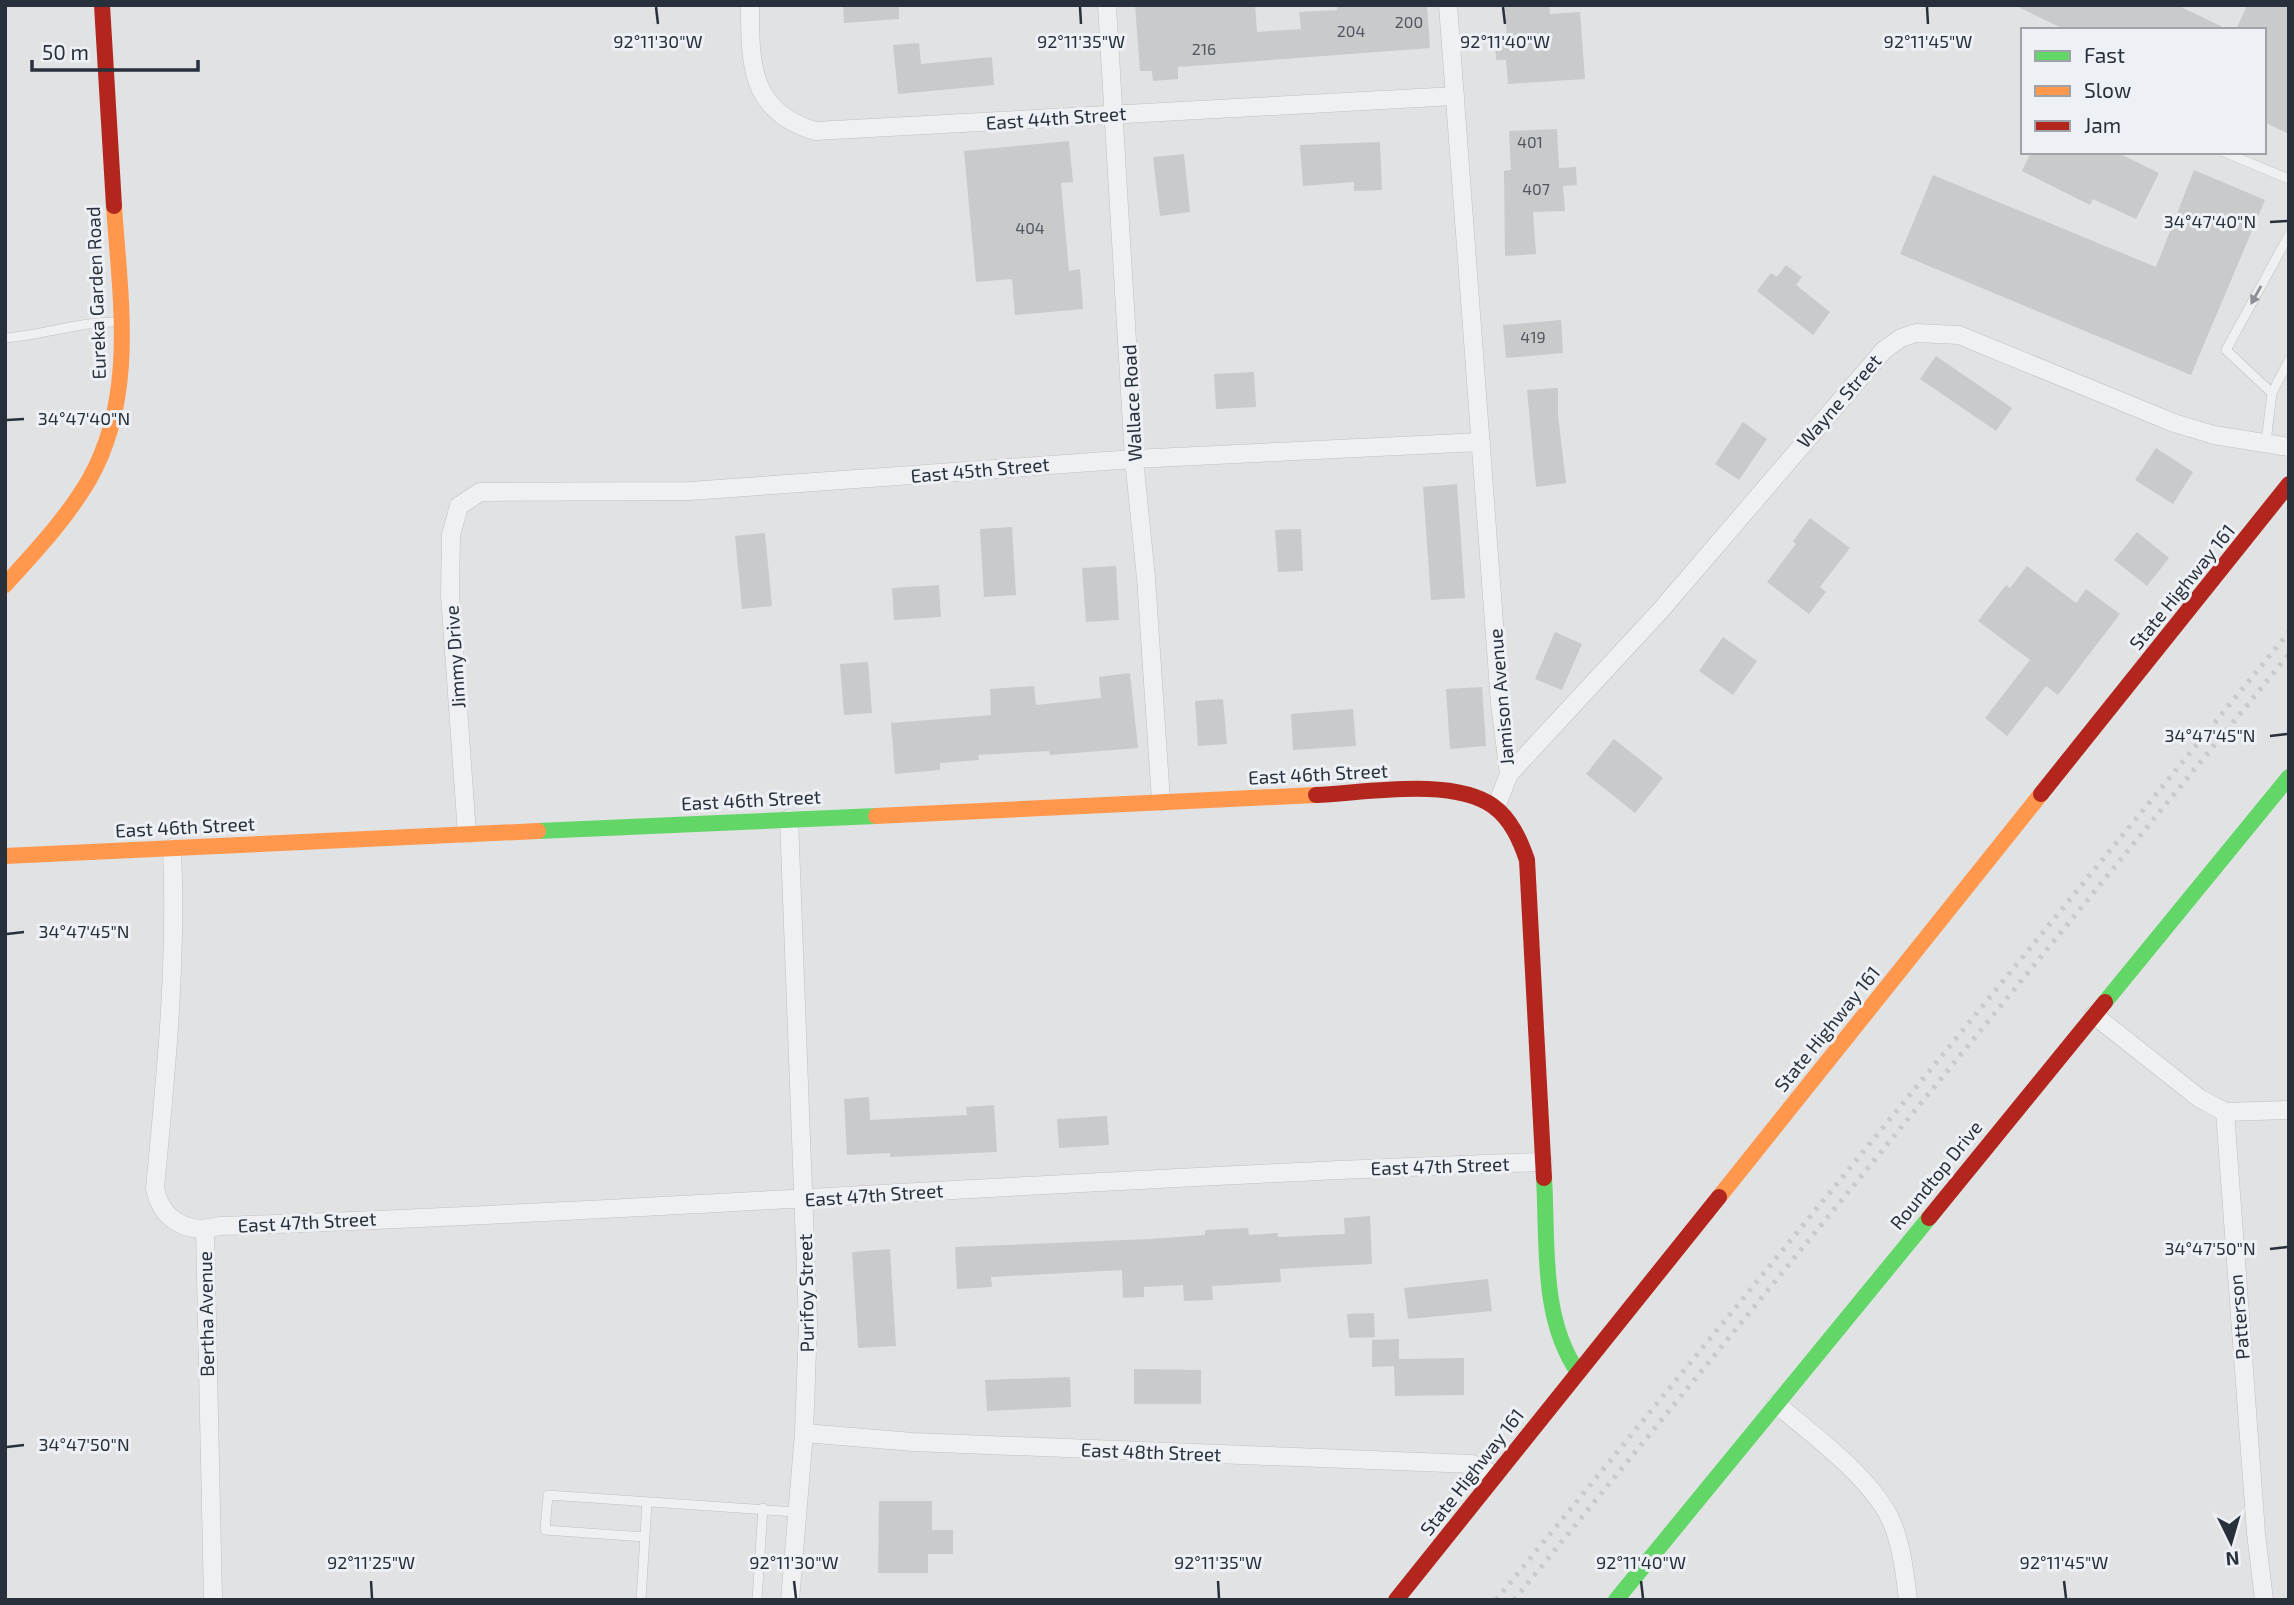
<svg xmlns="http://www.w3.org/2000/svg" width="2294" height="1605" viewBox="0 0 2294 1605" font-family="'Exo 2',sans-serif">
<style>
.building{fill:#c8cacc}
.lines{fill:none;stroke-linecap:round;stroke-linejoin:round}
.lane-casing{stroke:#bec0c2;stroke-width:10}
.street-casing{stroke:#bec0c2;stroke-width:19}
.lane{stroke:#eff0f1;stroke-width:9}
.street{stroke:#eff0f1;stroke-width:18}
.fast{stroke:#63d668;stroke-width:16}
.slow{stroke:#ff974d;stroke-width:16}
.jam{stroke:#b3261e;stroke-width:16}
.rail{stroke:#c8cacc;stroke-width:5;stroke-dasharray:3.5 7;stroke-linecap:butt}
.oneway{fill:#8c9096}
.ticks{fill:none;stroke:#28303c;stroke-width:2.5}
.labels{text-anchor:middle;stroke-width:6;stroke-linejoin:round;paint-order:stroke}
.number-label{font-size:16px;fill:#515761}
.street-label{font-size:19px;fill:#28303c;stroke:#edf0f4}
.ticks-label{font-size:18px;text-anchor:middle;fill:#28303c;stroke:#edf0f4;stroke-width:6;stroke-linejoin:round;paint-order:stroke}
</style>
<rect width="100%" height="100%" fill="#e0e2e4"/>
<path class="building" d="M843 5H899V19L844 23Z
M1135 5H1255L1257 32 1301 29 1299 12 1337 10V5H1427L1430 48 1178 67V79L1153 81 1152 71H1140Z
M1505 5H1549L1550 14 1580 12 1585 79 1508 84 1506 60H1496L1495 39H1507Z
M2014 5H2177L2229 30H2066Z
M2247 5H2289V134L2264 122V30H2236Z
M919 43 921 64 992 57 994 85 898 94 893 45Z
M1557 129 1559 168 1576 167 1577 185 1563 186 1565 211 1533 212 1536 254 1505 256 1504 171 1511 170 1509 131Z
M1069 141 1073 182 1061 183 1069 271 1080 269 1083 309 1015 315 1012 279 976 282 964 151Z
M1380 142 1382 190 1354 191V182L1303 186 1300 145Z
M2031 152H2116L2159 173 2136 219 2093 199 2090 205 2022 171Z
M1184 154 1190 212 1160 216 1153 157Z
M2194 170 2265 200 2191 375 1900 254 1933 175 2156 267Z
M1786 265 1802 277 1796 285 1830 312 1813 335 1757 291 1771 273 1777 277Z
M1561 320 1563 353 1506 358 1503 325Z
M1936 356 2012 408 1996 431 1920 379Z
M1254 372 1256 407 1216 409 1214 374Z
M1558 388V415L1566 483 1536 487 1527 390Z
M1743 422 1767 439 1739 480 1715 464Z
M2156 448 2193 472 2173 504 2135 480Z
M1457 484 1465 598 1431 600 1423 487Z
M1810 518 1850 548 1820 587 1826 592 1809 614 1767 582 1796 544 1793 541Z
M1012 527 1016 595 984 597 980 529Z
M1301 529 1303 571 1278 572 1275 530Z
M2137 532 2169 558 2147 586 2114 560Z
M765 533 772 606 742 609 735 536Z
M1116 566 1119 620 1086 622 1082 568Z
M2027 566 2076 603 2086 589 2120 614 2058 695 2046 686 2007 736 1985 718 2030 660 1978 621 2006 585 2010 588Z
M939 585 941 617 894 620 892 588Z
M1555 632 1582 644 1562 690 1535 679Z
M1723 637 1757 661 1733 695 1699 671Z
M868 662 872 713 844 715 840 664Z
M1130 673 1138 748 1050 755 1049 751 978 755 979 760 940 763V770L895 774 891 723 991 715 990 689 1034 686 1036 705 1101 698 1099 677Z
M1482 687 1486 746 1450 749 1446 689Z
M1223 699 1227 744 1198 746 1195 701Z
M1353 709 1356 746 1293 750 1291 714Z
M1614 739 1663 778 1635 813 1586 774Z
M869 1097 870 1120 967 1115 966 1107 994 1105 997 1152 890 1157V1153L847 1155 844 1099Z
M1107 1116 1109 1145 1059 1148 1057 1119Z
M1370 1216 1372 1264 1280 1269 1281 1282 1212 1286 1213 1300 1184 1301 1183 1285 1144 1287V1297L1123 1298 1122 1270 991 1277 992 1287 957 1289 955 1247 1150 1239 1205 1235V1230L1248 1228 1249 1235 1278 1233V1237L1345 1234 1344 1218Z
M890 1249 896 1346 858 1348 852 1252Z
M1488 1279 1492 1311 1408 1319 1404 1288Z
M1374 1313 1375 1337 1349 1338 1347 1314Z
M1399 1339V1359L1464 1358V1395L1395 1396 1394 1366 1372 1367V1340Z
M1134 1369 1201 1370V1404H1134Z
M1070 1377 1071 1407 987 1411 985 1380Z
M879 1501H932V1530H953V1554H928V1573H878Z"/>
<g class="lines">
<defs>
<path id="lane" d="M2224 152 2289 179
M5 338C45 335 80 321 120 322
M2272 393 2226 350 2289 235
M2266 442 2272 393 2289 360
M645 1537 545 1530 548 1495 796 1512
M641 1600 647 1503
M757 1600 763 1508"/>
<path id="street" d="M750 5C750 65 750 111 815 131L1455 96
M1107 5 1134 459 1146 578 1161 801
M1448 5 1500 703 1509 774 1496 807
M1509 774 1660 611 1884 350 1901 338 1916 333 1959 335 2174 423 2214 435 2289 447
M789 819 808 1323 804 1433 790 1600
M467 834 450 595 451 535 459 506 480 492 690 491 1134 459 1481 442
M172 848C177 963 166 1075 155 1188 161 1220 188 1235 219 1226 661 1211 1101 1177 1543 1162
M2094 1015 2199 1098 2225 1112 2289 1110
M2225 1112 2256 1533 2264 1600
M205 1230 213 1600
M1776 1404C1813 1435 1875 1480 1893 1525 1902 1549 1905 1574 1908 1600
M804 1433 913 1442 1472 1464 1495 1475"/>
</defs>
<use href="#lane" class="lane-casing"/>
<use href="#street" class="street-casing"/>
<use href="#lane" class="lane"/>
<use href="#street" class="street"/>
<path class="fast" d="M538 831 876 816
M2105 1002 2289 777
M1544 1178C1548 1241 1540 1318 1578 1372
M1616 1600 1929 1218"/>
<path class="slow" d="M5 585C35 552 66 519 89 480 137 396 120 298 114 206
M876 816 1316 795
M5 856 538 831
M1719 1197 2041 794"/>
<path class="jam" d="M102 5 114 206
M2041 794 2289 484
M1316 795C1365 793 1452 777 1493 806 1511 819 1520 840 1527 860L1544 1178
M1929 1218 2105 1002
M1396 1600 1719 1197"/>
<path class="rail" d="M1496 1600 2289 632
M1514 1600 2289 654"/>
</g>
<defs><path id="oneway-solid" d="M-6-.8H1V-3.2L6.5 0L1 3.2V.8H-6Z" transform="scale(1.75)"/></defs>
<use class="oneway" href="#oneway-solid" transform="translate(2256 295) rotate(119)"/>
<path class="ticks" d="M656 7 658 24M1080 7 1081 24M1503 7 1505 24M1927 7 1928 24M2270 222 2287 221M7 420 24 419M2270 736 2287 734M7 934 24 932M2270 1249 2287 1247M7 1447 24 1445M371 1581 372 1598M794 1581 796 1598M1218 1581 1219 1598M1641 1581 1643 1598M2064 1581 2066 1598"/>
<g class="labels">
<g class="number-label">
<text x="1409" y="28">200</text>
<text x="1351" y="37">204</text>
<text x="1204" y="55">216</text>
<text x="1530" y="148">401</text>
<text x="1536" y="195">407</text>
<text x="1030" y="234">404</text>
<text x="1533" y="343">419</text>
</g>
<g class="street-label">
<text transform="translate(1056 118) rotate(-4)" y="7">East 44th Street</text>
<text transform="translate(96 293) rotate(-92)" y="7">Eureka Garden Road</text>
<text transform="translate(1839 401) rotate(-49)" y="7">Wayne Street</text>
<text transform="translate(1132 403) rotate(-93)" y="7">Wallace Road</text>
<text transform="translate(980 470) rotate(-5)" y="7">East 45th Street</text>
<text transform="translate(2182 587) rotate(-51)" y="7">State Highway 161</text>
<text transform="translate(455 657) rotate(-94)" y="7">Jimmy Drive</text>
<text transform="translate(1501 697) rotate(-95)" y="7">Jamison Avenue</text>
<text transform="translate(1318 774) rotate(-3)" y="7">East 46th Street</text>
<text transform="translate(751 800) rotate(-3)" y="7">East 46th Street</text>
<text transform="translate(185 827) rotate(-3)" y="7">East 46th Street</text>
<text transform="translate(1827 1029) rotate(-51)" y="7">State Highway 161</text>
<text transform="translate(1440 1166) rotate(-2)" y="7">East 47th Street</text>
<text transform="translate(1936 1175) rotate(-51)" y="7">Roundtop Drive</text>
<text transform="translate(874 1195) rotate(-4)" y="7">East 47th Street</text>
<text transform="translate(307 1222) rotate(-3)" y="7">East 47th Street</text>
<text transform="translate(806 1293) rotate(-91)" y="7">Purifoy Street</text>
<text transform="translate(206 1314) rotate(-91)" y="7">Bertha Avenue</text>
<text transform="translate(2239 1317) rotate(-95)" y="7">Patterson</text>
<text transform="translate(1151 1452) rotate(2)" y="7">East 48th Street</text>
<text transform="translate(1472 1472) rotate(-52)" y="7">State Highway 161</text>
</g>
</g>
<g class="ticks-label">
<text x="658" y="48">92°11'30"W</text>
<text x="1081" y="48">92°11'35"W</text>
<text x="1505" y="48">92°11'40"W</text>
<text x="1928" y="48">92°11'45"W</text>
<text x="2210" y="228">34°47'40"N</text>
<text x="84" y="425">34°47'40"N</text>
<text x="2210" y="742">34°47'45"N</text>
<text x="84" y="938">34°47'45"N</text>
<text x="2210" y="1255">34°47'50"N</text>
<text x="84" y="1451">34°47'50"N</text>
<text x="371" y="1569">92°11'25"W</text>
<text x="794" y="1569">92°11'30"W</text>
<text x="1218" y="1569">92°11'35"W</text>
<text x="1641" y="1569">92°11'40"W</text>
<text x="2064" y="1569">92°11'45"W</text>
</g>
<rect width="2294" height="1605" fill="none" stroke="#28303c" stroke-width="14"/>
<rect x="2021" y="28" width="245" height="126" fill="#edf0f4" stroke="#9ea3aa" stroke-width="2"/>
<rect x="2035" y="51" width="35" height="10" fill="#63d668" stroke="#9ea3aa" stroke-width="2"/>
<text x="2084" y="63" font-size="21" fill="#28303c">Fast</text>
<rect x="2035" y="86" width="35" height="10" fill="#ff974d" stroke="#9ea3aa" stroke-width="2"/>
<text x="2084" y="98" font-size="21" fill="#28303c">Slow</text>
<rect x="2035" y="121" width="35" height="10" fill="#b3261e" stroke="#9ea3aa" stroke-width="2"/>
<text x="2084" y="133" font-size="21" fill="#28303c">Jam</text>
<g transform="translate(2231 1542) rotate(175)" stroke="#edf0f4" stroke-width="5" paint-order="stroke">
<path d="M0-5L12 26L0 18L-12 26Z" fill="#28303c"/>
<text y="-10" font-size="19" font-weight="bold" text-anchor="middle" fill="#28303c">N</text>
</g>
<path d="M32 60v10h166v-10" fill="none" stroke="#28303c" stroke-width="3.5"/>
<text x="42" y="60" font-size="21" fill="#28303c" stroke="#edf0f4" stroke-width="5" paint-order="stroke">50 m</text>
</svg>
